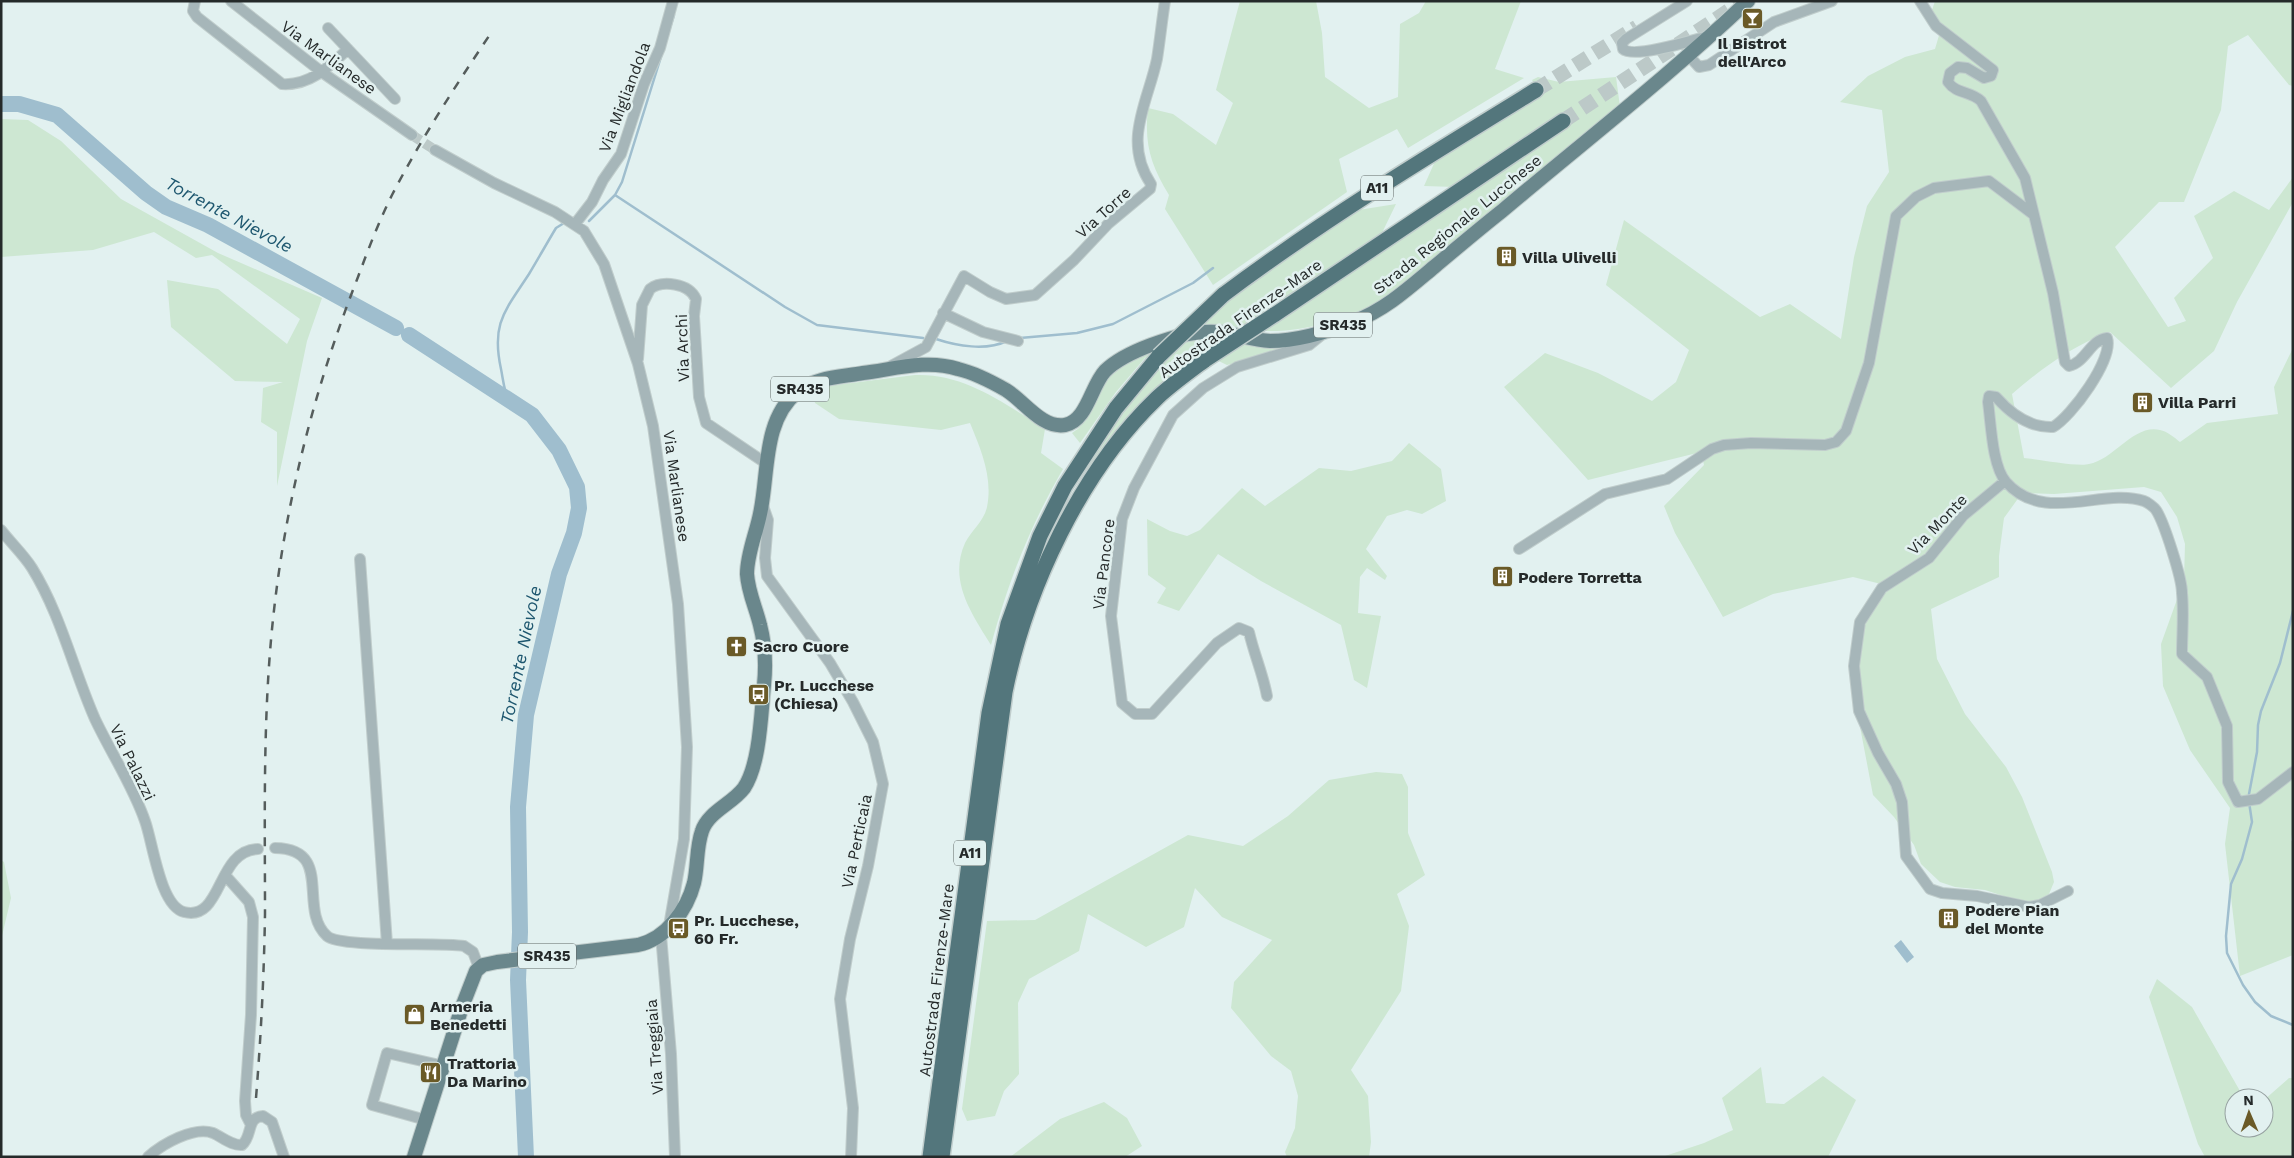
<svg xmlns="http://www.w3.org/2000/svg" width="2294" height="1158" viewBox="0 0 2294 1158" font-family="'Work Sans',sans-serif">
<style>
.green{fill:#cde7d2}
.water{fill:#9fbece}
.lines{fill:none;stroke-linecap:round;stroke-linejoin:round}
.stream{stroke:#9fbece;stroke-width:2.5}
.river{stroke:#9fbece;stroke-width:16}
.minor-tunnel{stroke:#bcc9c8;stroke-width:10;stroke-dasharray:10 5;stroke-linecap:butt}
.highway-tunnel{stroke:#bcc9c8;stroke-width:15;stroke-dasharray:15 8;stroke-linecap:butt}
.minor-casing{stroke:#c0cdcc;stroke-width:12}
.major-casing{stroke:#c0cdcc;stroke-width:16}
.highway-casing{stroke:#c0cdcc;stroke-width:18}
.minor{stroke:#a6b6b9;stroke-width:10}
.major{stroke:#6a878c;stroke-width:14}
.highway{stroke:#53767c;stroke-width:15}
.rail{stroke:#555d5c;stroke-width:2.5;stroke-dasharray:9 9;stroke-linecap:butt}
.highway-bridge-casing{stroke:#c0cdcc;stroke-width:18;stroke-linecap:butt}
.highway-bridge{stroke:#53767c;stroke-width:15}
.labels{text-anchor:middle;stroke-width:5;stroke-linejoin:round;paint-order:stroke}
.shield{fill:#e2f1f0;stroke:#5e6665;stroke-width:1}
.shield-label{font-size:15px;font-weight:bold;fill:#252a2a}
.poi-label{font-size:16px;font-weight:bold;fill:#252a2a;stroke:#e2f1f0;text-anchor:start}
.street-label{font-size:16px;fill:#252a2a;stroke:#e2f1f0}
.water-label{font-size:18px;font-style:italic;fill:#1e576f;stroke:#e2f1f0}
</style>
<rect width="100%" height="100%" fill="#e2f1f0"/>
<path class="green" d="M1240 1H1316L1322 33 1325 77 1369 108 1398 97 1400 24 1419 13 1426 1H1521L1495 69 1524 78 1408 148 1397 129 1339 159 1347 192 1213 285 1165 209 1169 195C1151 165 1144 145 1148 108L1173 114 1216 145 1233 103 1216 90Z
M1935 1H2293V86L2289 85 2248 35 2228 46 2221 110 2184 202H2159L2115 247 2168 327 2186 321 2174 298 2213 258 2194 216 2234 191 2269 210 2293 177V202L2237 302 2214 351 2171 388 2110 332C2073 345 2041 369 2012 394L2024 458C2038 459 2078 467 2089 464 2114 460 2133 424 2160 430 2167 431 2175 438 2180 442L2207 423 2278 414 2274 387 2293 348V829L2291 840 2293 843V955L2240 976 2225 844 2230 808 2190 750 2163 686 2161 644 2184 580 2185 544 2177 517 2161 492 2144 487 2054 494 2022 493 2004 518 1999 556V577L1931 609 1937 659 1965 714 2006 767 2022 797 2052 872 2054 882 2049 894 2035 902H2022L1985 890 1955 887 1940 882 1921 864 1914 845 1894 817 1873 795 1849 669 1856 618 1881 584 1853 577 1773 594 1723 617 1675 533 1664 506 1704 465 1701 452 1588 480 1504 387 1545 353 1598 373 1652 401 1676 382 1689 350 1606 285 1624 220 1760 317 1790 304 1841 339 1854 257 1867 206 1889 172 1882 110 1840 102 1868 76 1905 57 1935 49 1940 32 1932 10Z
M1538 77 1559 82 1616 77 1620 107 1530 181 1527 179 1515 187 1513 195 1383 300C1346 319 1307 332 1265 331 1242 331 1220 326 1197 327L1224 302 1352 211 1396 204 1380 237 1275 323 1569 126 1562 116 1455 187 1424 186 1436 159 1540 93 1532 80Z
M1 119 28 120 61 141 121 199 218 253 322 298 307 341 277 486V432L261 422 263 388 283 382 235 381 171 327 167 280 218 289 287 344 300 319 212 255 196 258 154 232 93 250 1 257Z
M1209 337 1288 348 1227 365 1204 354 1091 471 1082 466 1104 433 1174 348 1145 358 1116 392 1080 443 1072 433 1079 428C1090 411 1098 391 1109 375 1124 354 1185 340 1209 337Z
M915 375C965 373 1005 404 1045 429L1041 453 1063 469C1029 528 1009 580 991 645 972 614 948 581 965 543 971 531 984 521 987 507 993 477 981 450 970 423L941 430 839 419 815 403 812 388Z
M1409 443 1441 469 1446 501 1422 514 1407 510 1387 516 1366 549 1387 576 1385 580 1367 568 1360 577 1358 613 1381 616 1367 688 1354 680 1341 625 1261 581 1218 554 1179 611 1157 603 1166 588 1148 575 1147 519 1170 531 1187 536 1200 530 1242 488 1265 506 1319 468 1351 471 1392 461Z
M1376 772 1402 774 1408 787V833L1425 875 1397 894 1409 926 1401 991 1351 1070 1368 1096 1371 1142 1369 1157H1287L1285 1152 1295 1128 1298 1096 1291 1071 1271 1056 1231 1008 1234 982 1272 940 1222 917 1195 888 1184 927 1146 947 1088 914 1079 951 1029 979 1018 1003 1019 1074 1004 1091 995 1116 967 1121 962 1109 987 921 1035 920 1188 835 1243 846 1288 816 1329 780Z
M1 860 4 862 11 898 1 940Z
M2157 979 2192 1007 2244 1098H2234V1128H2264V1100L2289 1078H2293V1157H2205L2198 1144 2149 997Z
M1761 1067 1766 1103 1784 1104 1823 1076 1856 1100 1828 1157H1662L1704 1143 1733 1130 1722 1098Z
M1104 1102 1127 1118 1142 1146 1125 1157H1010L1060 1119Z"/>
<path class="water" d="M1901 940 1914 957 1907 963 1894 946Z"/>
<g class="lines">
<path class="stream" d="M615 195 785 307 817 325 923 338
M589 221 615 195 622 182 674 15
M1020 338 1077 333 1113 324 1193 283 1213 268
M936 339C957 346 986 351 1007 341
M508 399C504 390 503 379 501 369 491 323 505 311 529 274 538 259 547 243 556 228L564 223
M2249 794 2257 752 2258 725 2261 711 2280 663 2293 611
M2249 802 2252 822 2242 859 2231 884 2226 936 2227 953 2243 985 2255 1002 2271 1016 2293 1025"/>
<path class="river" d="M1 104H19L57 115 146 193 166 207 208 225 396 328
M409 335 532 415 559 450 577 487 579 508 574 533 559 574 526 715 518 807 520 932 518 980 526 1157"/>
<path class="minor-tunnel" d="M412 135 435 150"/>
<path class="highway-tunnel" d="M1536 90 1637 27
M1563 121 1739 4"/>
<defs>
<path id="minor" d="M195 1 193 11 197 17 282 84C310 86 330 66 348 49
M231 1 323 73 412 135
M1687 1 1626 39 1622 43 1623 49C1634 59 1693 40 1709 36
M1920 1 1936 26 1993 70 1991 76 1984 78 1967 68 1958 67 1950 73 1948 82C1956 94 1971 91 1981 101L2025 178 2053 293 2065 362 2069 366C2086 362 2090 340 2107 338 2114 359 2071 417 2053 427 2029 428 2011 414 1996 397L1989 396 1988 402C1991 423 1992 466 2006 482 2044 525 2103 487 2144 501 2147 502 2154 507 2156 510 2164 522 2182 578 2182 593 2184 613 2182 634 2182 654L2207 677 2227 726 2228 782 2238 802 2258 799 2293 772
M328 28 395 99
M1689 56 1699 67 1709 65 1774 22 1832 1
M435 150 494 183 555 212 584 231 604 264 638 364 653 426 678 604 687 747 684 839 669 926
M575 224 592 202 603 180 621 154 644 84 660 48 673 1
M943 313 983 332 1018 341
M638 359 642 305 650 289C662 280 689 283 696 299L694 316 699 397 706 423 767 464
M891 366 926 347 964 276 990 292 1006 299 1035 295 1074 260 1108 224 1150 189 1151 184C1122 141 1148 102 1157 59 1160 40 1162 20 1165 1
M2005 481 1963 516 1929 558 1882 588 1860 622 1854 666 1859 711 1878 753 1896 784 1902 802 1906 856 1930 889 1942 893 1977 896 2029 907 2040 905 2068 891
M762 503 768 520 765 558 767 576 830 663 853 702 873 742 883 784 868 866 850 939 840 999 853 1108 851 1157
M1 530C11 543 24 555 32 568 61 615 73 669 95 719 111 753 133 786 145 821 153 843 160 906 184 912 223 922 216 850 258 849
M1519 549 1605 494 1667 479 1712 449 1724 445 1751 443 1825 445 1836 442 1846 431 1869 363 1896 216 1916 197 1934 188 1989 181 2034 215
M360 559 387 944
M1267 696C1263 674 1254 654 1249 632L1239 628 1217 643 1152 714H1135L1122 703 1111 616 1122 519 1134 488 1173 415 1203 388 1237 367 1309 345 1325 332
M275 848C335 849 297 909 327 936 340 948 439 942 464 946L473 952 479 968
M225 875 249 902 253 917 251 1015 245 1101 246 1115 251 1125
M661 935 671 1054 675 1157
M426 1120 372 1105 387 1053 444 1066
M148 1157C162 1144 194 1126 213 1133 222 1137 232 1146 242 1145 253 1136 246 1117 263 1116L272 1122 284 1157"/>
<path id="major" d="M414 1157 462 1007 476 971 483 965 497 962 638 945C666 939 687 910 694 883 698 866 696 848 702 831 708 812 732 804 744 788 760 764 761 714 764 685 766 666 765 644 760 625 756 608 748 592 747 574 747 554 756 534 760 514 769 474 762 421 797 392 815 377 841 377 863 373 895 369 927 359 958 369 975 373 992 382 1006 390 1024 401 1042 429 1065 425 1087 421 1091 386 1105 371 1117 359 1135 351 1151 345 1173 337 1195 330 1219 332 1236 334 1253 340 1270 341 1298 341 1330 331 1355 321 1385 310 1410 287 1434 267 1457 248 1479 229 1502 211 1585 141 1670 75 1748 1"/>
<path id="highway" d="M1223 295C1323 220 1430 155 1536 90
M1274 315 1563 121
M930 1157 989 713 1008 624 1040 536 1065 486 1116 408 1159 356
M942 1157 1005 692C1026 589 1080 472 1157 398 1172 384 1189 372 1205 360"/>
</defs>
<use href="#minor" class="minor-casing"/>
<use href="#major" class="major-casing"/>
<use href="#highway" class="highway-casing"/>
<use href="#minor" class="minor"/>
<use href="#major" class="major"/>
<use href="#highway" class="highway"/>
<path class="rail" d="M256 1098C261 1036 264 975 265 914 265 823 263 731 271 640 282 515 312 394 358 277 368 250 379 221 392 195 421 139 456 85 491 33"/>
<defs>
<path id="highway-bridge" d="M1159 356 1223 295
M1205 360 1274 315"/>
</defs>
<use href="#highway-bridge" class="highway-bridge-casing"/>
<use href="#highway-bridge" class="highway-bridge"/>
</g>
<defs>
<symbol id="bar-square" viewBox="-11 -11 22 22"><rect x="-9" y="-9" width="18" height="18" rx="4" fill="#6a5a27" stroke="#e2f1f0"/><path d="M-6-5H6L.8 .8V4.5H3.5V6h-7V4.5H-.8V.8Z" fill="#fff"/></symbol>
<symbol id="building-square" viewBox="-11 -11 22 22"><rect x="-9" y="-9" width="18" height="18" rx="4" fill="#6a5a27" stroke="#e2f1f0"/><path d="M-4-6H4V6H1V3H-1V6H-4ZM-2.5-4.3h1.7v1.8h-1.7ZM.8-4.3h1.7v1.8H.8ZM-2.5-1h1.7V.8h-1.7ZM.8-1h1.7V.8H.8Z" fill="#fff"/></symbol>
<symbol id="church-square" viewBox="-11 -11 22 22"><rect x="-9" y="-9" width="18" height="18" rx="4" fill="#6a5a27" stroke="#e2f1f0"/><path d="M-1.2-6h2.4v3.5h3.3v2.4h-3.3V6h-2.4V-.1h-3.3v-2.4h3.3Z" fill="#fff"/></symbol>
<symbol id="bus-square" viewBox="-11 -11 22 22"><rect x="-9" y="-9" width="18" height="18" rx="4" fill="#6a5a27" stroke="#e2f1f0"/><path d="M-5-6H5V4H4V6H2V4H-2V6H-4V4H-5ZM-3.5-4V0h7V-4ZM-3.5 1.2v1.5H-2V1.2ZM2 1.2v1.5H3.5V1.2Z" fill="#fff"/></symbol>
<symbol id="shop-square" viewBox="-11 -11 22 22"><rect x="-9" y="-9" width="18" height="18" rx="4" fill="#6a5a27" stroke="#e2f1f0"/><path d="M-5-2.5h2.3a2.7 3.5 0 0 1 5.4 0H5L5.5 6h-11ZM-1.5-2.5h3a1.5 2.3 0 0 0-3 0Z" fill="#fff"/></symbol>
<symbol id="restaurant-square" viewBox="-11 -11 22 22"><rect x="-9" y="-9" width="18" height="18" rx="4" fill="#6a5a27" stroke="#e2f1f0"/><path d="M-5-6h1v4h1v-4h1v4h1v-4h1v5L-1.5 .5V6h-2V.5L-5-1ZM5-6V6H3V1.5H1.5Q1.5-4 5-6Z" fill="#fff"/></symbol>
</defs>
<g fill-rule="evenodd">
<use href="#bar-square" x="1740" y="6" width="25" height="25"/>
<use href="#building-square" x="1494" y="244" width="25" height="25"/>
<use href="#building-square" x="2130" y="390" width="25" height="25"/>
<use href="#building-square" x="1490" y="564" width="25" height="25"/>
<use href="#church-square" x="724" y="634" width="25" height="25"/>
<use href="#bus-square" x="746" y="682" width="25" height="25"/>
<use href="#building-square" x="1936" y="906" width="25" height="25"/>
<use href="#bus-square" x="666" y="916" width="25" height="25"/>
<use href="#shop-square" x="402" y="1002" width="25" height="25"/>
<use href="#restaurant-square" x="418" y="1060" width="25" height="25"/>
</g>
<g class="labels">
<g class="shield">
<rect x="1361" y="175.5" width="32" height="25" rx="4"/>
<rect x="1314" y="312.5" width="58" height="25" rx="4"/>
<rect x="771" y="376.5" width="58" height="25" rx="4"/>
<rect x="954" y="840.5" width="32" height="25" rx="4"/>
<rect x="518" y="943.5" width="58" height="25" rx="4"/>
</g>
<g class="shield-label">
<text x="1377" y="193">A11</text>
<text x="1343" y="330">SR435</text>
<text x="800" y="394">SR435</text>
<text x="970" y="858">A11</text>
<text x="547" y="961">SR435</text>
</g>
<g class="poi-label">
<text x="1752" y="49" text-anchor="middle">Il Bistrot<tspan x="1752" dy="18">dell'Arco</tspan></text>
<text x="1522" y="263">Villa Ulivelli</text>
<text x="2158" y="408">Villa Parri</text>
<text x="1518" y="583">Podere Torretta</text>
<text x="753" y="652">Sacro Cuore</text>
<text x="774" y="691">Pr. Lucchese<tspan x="774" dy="18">(Chiesa)</tspan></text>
<text x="1965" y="916">Podere Pian<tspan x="1965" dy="18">del Monte</tspan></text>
<text x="694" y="926">Pr. Lucchese,<tspan x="694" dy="18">60 Fr.</tspan></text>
<text x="430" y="1012">Armeria<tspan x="430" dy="18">Benedetti</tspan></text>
<text x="447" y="1069">Trattoria<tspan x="447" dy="18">Da Marino</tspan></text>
</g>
<g class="street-label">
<text transform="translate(329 57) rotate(36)" y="6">Via Marlianese</text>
<text transform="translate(624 97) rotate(-69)" y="6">Via Migliandola</text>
<text transform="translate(1103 212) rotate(-42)" y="6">Via Torre</text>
<text transform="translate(1457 224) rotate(-39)" y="6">Strada Regionale Lucchese</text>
<text transform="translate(1240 318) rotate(-35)" y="6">Autostrada Firenze-Mare</text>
<text transform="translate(682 348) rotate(-92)" y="6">Via Archi</text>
<text transform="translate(677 486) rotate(82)" y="6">Via Marlianese</text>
<text transform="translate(1937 524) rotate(-46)" y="6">Via Monte</text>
<text transform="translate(1103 564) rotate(-83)" y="6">Via Pancore</text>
<text transform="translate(133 762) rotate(64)" y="6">Via Palazzi</text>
<text transform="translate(856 841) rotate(-78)" y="6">Via Perticaia</text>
<text transform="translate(936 980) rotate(-83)" y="6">Autostrada Firenze-Mare</text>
<text transform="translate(654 1047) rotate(-94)" y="6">Via Treggiaia</text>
</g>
<g class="water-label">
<text transform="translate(229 215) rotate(28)" y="6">Torrente Nievole</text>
<text transform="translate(521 655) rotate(-78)" y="6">Torrente Nievole</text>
</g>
</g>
<rect width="2294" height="1158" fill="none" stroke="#252a2a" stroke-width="5"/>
<g transform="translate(2249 1113) rotate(358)"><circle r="24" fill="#e2f1f0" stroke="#96a1a1"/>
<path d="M0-4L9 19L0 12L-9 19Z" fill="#6a5a27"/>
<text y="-8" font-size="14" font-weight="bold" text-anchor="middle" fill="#252a2a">N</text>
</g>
</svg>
